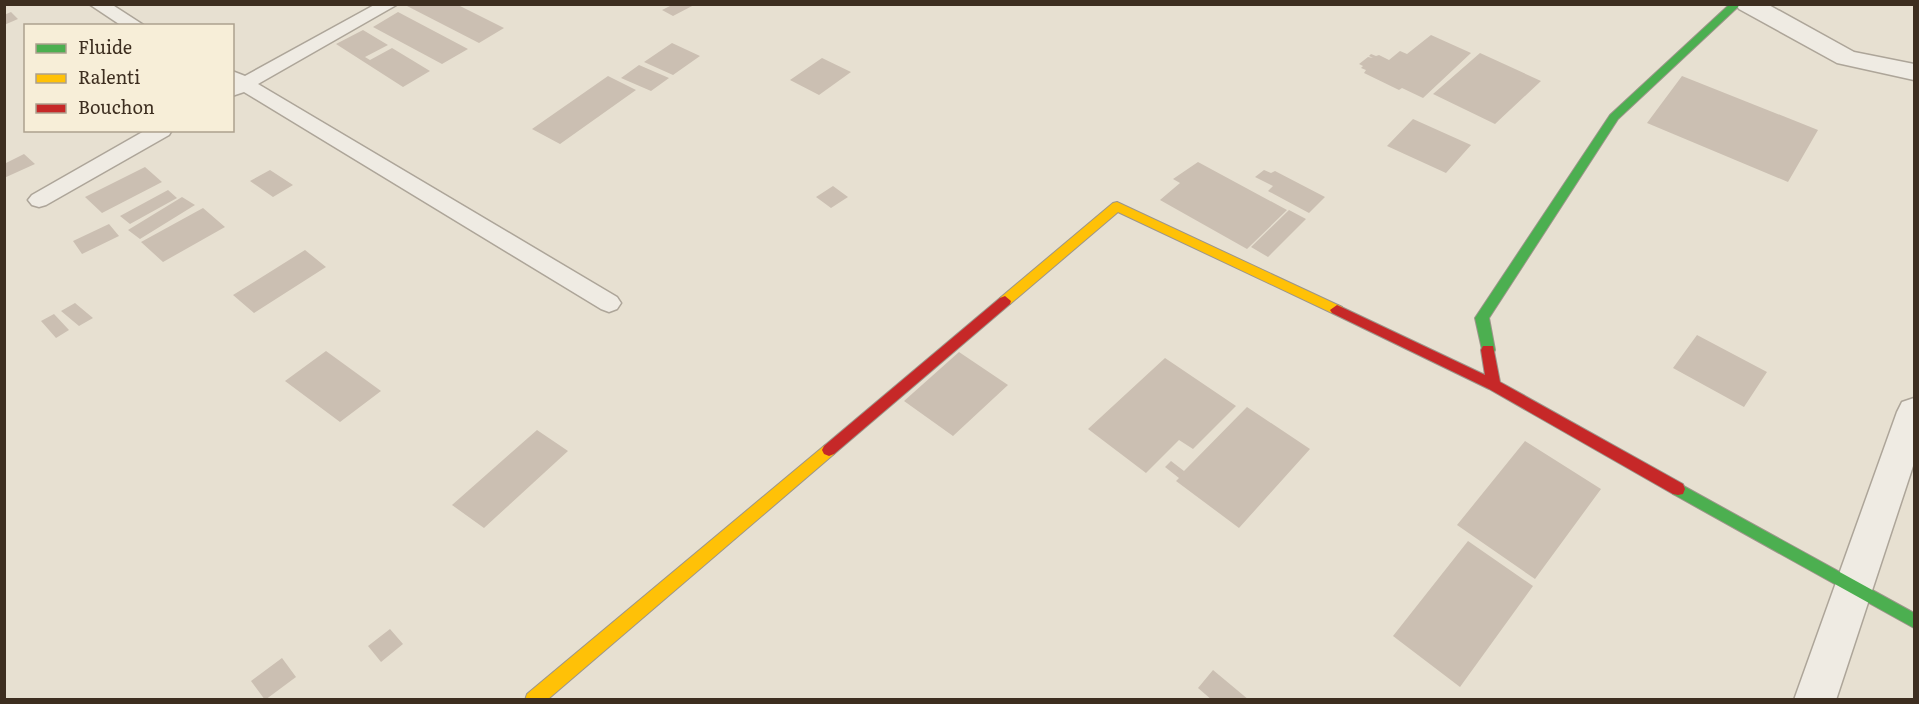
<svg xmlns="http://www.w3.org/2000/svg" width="1919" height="704" viewBox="0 0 1919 704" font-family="Literata,serif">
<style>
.building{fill:#cbbfb2}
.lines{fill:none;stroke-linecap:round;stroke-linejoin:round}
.lane-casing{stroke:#ada599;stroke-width:3}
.street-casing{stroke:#ada599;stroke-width:3}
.fast-casing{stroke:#9c958a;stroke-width:2}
.slow-casing{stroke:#9c958a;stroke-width:2}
.jam-casing{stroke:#9c958a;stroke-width:2}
.lane{fill:#efebe3;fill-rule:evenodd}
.street{fill:#efebe3;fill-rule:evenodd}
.fast{fill:#4caf50;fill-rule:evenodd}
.slow{fill:#ffc107;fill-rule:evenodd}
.jam{fill:#c62828;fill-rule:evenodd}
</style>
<rect width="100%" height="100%" fill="#e7e0d1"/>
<path class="building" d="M411 4H456L504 28 479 43 407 6Z
M672 5H694L673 16 662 10Z
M11 12 18 19 4 25V15Z
M398 12 468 49 442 64 373 27Z
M363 30 388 45 365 57 370 60 392 48 430 71 403 87 336 44Z
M1431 35 1471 53 1423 98 1402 88 1399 90 1364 73 1366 70 1361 68 1363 66 1359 64 1368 57 1373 58 1369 56 1371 54 1376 56 1379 55 1389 60 1400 51 1407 54Z
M672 43 700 56 673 75 644 62Z
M1480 53 1541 81 1495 124 1433 94Z
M822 58 851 72 819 95 790 80Z
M639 65 669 78 651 91 621 78Z
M608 76 636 90 560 144 532 129Z
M1682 76 1818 130 1788 182 1647 123Z
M1413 119 1471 145 1446 173 1387 146Z
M24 154 35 164 4 178V164Z
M1198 162 1287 210 1247 249 1160 200 1180 183 1173 179Z
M145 167 162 182 102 213 85 197Z
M270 170 293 185 273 197 250 181Z
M1264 170 1271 173 1275 171 1325 197 1309 213 1268 191 1273 186 1255 177Z
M833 186 848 197 831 208 816 197Z
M168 190 177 198 130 224 120 216Z
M182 197 195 205 140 239 128 230Z
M203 208 225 227 163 262 141 242Z
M1289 210 1306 219 1268 257 1251 247Z
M109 224 119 236 82 254 73 241Z
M305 250 326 267 254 313 233 295Z
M75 303 93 318 79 326 61 311Z
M54 314 69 330 56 338 41 321Z
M1697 335 1767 372 1744 407 1673 368Z
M326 351 381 391 340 422 285 381Z
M959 352 1008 385 953 436 904 401Z
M1165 358 1236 406 1193 449 1179 440 1146 473 1088 429Z
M1247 407 1310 449 1239 528 1176 481 1179 478 1165 467 1171 461 1184 471Z
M537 430 568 451 484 528 452 505Z
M1525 441 1601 489 1535 579 1457 525Z
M1468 541 1533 586 1460 687 1393 636Z
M390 629 403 644 381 662 368 646Z
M282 658 296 677 265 700 251 681Z
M1213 670 1249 700H1212L1198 688Z"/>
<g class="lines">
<defs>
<path id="lane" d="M89 4H111L145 26H122Z
M376 4H398L258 84 617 297 621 303 617 309 609 312 601 309 244 92 232 96V71L245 76Z
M146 130H172L169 135 46 205 39 207 32 205 28 200 32 195Z"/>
<path id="street" d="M1736 4H1767L1854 52 1914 64V80L1837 63 1739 9Z
M1914 398V463L1836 700H1794L1897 412 1902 402Z"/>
<path id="fast" d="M1730 4H1741L1618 119 1489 318 1495 350 1493 354H1483L1475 318 1610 115Z
M1678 483 1914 613V628L1673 494 1671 489 1673 484Z"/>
<path id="slow" d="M1117 202 1342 307 1344 310 1342 313H1332L1118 212 1010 304H1000L999 301 1000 298 1113 203Z
M829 444 834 446 836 450 834 454 547 700H525L527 694 824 446Z"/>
<path id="jam" d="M1005 296 1011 301 1010 304 834 454 829 456 824 454 822 450 824 446 1000 298Z
M1337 305 1485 375 1481 350 1483 346H1493L1500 382 1683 484 1685 489 1683 494 1678 495 1673 494 1489 389 1332 313 1330 310Z"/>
</defs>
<use href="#lane" class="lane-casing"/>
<use href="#street" class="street-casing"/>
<use href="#fast" class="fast-casing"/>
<use href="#slow" class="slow-casing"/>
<use href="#jam" class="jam-casing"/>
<use href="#lane" class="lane"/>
<use href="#street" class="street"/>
<use href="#fast" class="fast"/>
<use href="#slow" class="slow"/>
<use href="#jam" class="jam"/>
</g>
<rect width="1919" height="704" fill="none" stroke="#3d2e20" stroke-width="12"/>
<rect x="24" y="24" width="210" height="108" fill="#f7eed8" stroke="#ada18e" stroke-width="1.5"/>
<rect x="36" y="44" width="30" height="9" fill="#4caf50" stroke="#ada18e" stroke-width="1.5"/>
<text x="78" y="54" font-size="18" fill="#3d2e20">Fluide</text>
<rect x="36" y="74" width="30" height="9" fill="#ffc107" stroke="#ada18e" stroke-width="1.5"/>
<text x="78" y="84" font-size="18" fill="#3d2e20">Ralenti</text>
<rect x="36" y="104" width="30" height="9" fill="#c62828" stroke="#ada18e" stroke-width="1.5"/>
<text x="78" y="114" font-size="18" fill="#3d2e20">Bouchon</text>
</svg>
